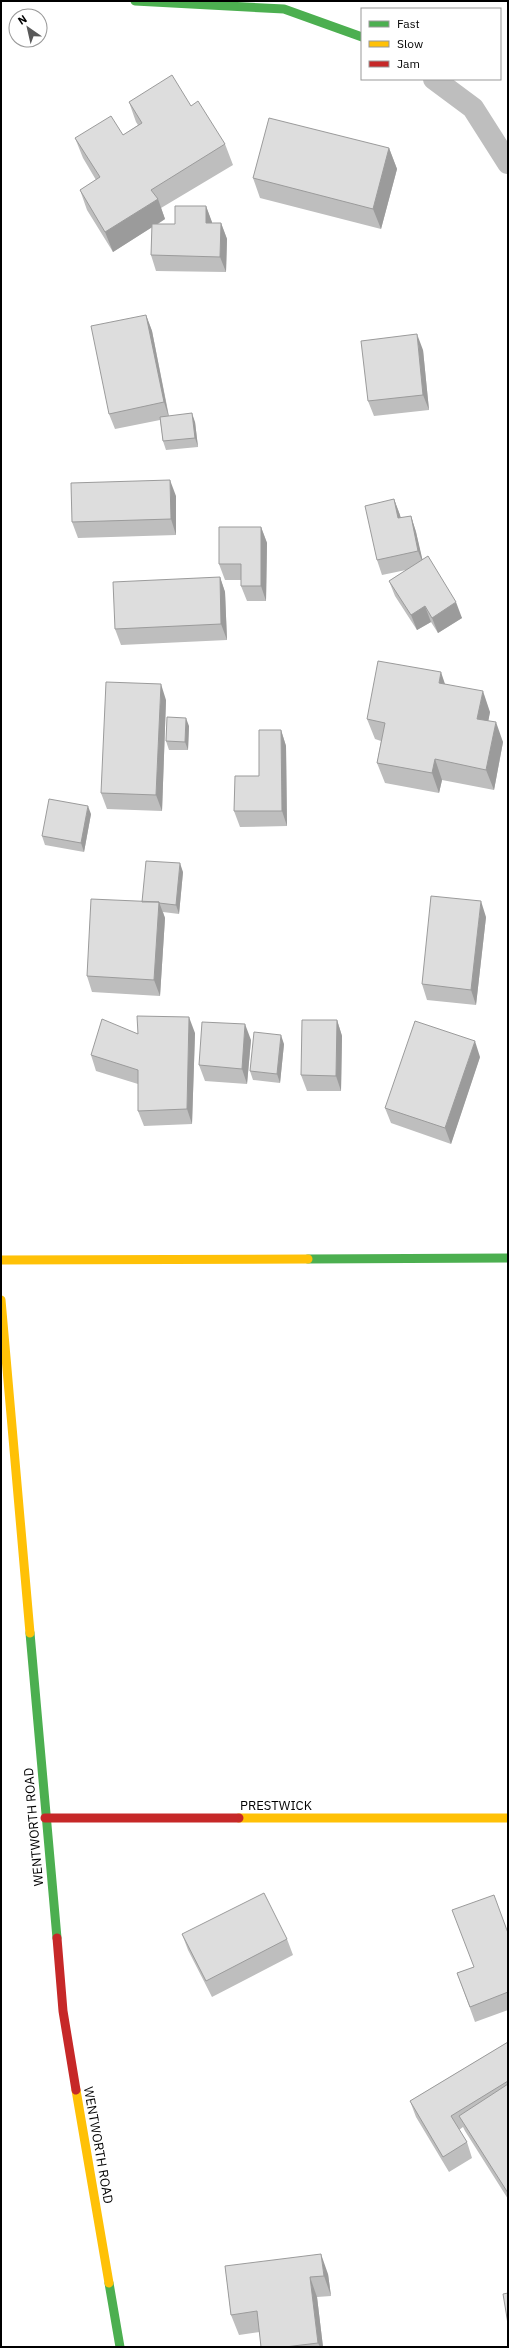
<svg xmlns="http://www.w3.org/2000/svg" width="509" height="2348" viewBox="0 0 509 2348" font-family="'IBM Plex Sans',sans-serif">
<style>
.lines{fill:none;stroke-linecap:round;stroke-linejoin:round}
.street{stroke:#bebebe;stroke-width:22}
.fast{stroke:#4caf50;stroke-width:9}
.slow{stroke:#ffc107;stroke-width:9}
.jam{stroke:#c62828;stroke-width:9}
.wall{fill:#bebebe}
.shaded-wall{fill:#9b9b9b}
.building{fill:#ddd;stroke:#9b9b9b}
.labels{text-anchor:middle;stroke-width:3;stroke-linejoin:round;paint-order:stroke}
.street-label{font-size:13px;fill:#000;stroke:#fff}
</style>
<rect width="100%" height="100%" fill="#fff"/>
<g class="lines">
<path class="street" d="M434 79 473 108 508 163"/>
<path class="fast" d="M135 1 284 9 362 37
M308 1259 508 1258
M30 1633 57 1938
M109 2283 120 2347"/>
<path class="slow" d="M1 1260 308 1259
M1 1300 30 1633
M239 1818H508
M76 2090 109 2283"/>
<path class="jam" d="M45 1818H239
M57 1938 63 2011 76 2090"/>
</g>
<path class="wall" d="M129 102 191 106 225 144 233 165 161 208 165 219 158 224H175L206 206 212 223H221L227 239 226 272 156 271 151 255 152 227 113 252 87 210 80 190 96 180 83 158 75 138 123 135 138 125 136 122Z
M389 148 397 169 381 229 260 198 253 178Z
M146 315 152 331 169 416 195 422 198 447 166 450 163 441 160 420 115 429 109 414Z
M423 350 429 410 374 416 368 401Z
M176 496V535L78 538 72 522Z
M394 499 401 518 411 516 416 532 422 560 462 618 438 633 431 622 417 630 395 596 389 581 406 570 382 575 377 560Z
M261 527 267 543 266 601H247L241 586V580H225L219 564Z
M220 577 225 592 227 640 121 645 115 629Z
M445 684 490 712 488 721 503 742 494 790 442 780 439 793 385 783 377 763 381 741 375 739 367 719Z
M166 700 162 811 107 809 101 793Z
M189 726 188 750H169L166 741Z
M281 730 286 746 287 826 240 827 234 811 259 776Z
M91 814 84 852 45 845 42 836Z
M183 872 179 914 163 912 165 918 160 996 92 992 87 976Z
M486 917 476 1005 427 1000 422 984Z
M337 1020 342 1036 341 1091H307L301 1075Z
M195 1033 192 1124 144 1126 138 1111V1084L96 1071 91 1055 138 1034Z
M251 1040 247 1084 205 1081 199 1065Z
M284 1044 280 1083 253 1080 250 1071Z
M480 1057 451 1144 391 1123 385 1108Z
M508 1933V2010L475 2022 457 1973 474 1967Z
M182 1934 287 1939 293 1955 212 1997 188 1950Z
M508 2042V2199L465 2131 463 2127 459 2130 467 2142 472 2158 449 2172 416 2117 410 2101Z
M225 2266 328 2274 331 2296 317 2297 323 2347H261L260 2332 239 2335 231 2315Z"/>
<path class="shaded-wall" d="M389 148 397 169 381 229 373 209Z
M158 199 165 219 113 252 105 232Z
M206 206 212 222 211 239 206 223Z
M221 223 227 239 226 272 220 257Z
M146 315 152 331 169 418 164 402Z
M417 334 423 350 429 410 423 395Z
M192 413 195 422 198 447 195 438Z
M170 480 176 496V535L171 519Z
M394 499 400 515 404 534 398 518Z
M411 516 416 532 424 566 418 551Z
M261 527 267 543 266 601 261 586Z
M220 577 225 592 227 640 221 624Z
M456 602 462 618 438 633 432 618Z
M425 606 431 622 417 630 411 615Z
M441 672 448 693 439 683Z
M161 684 166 700 162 811 156 795Z
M483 691 490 712 485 739 477 719Z
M186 718 189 726 188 750 185 742Z
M496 722 503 742 494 790 486 770Z
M281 730 286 746 287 826 282 811Z
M435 759 442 780 439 793 432 773Z
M88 806 91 814 84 852 81 843Z
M180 863 183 872 179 914 176 905Z
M481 901 486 917 476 1005 471 990Z
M159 902 165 918 160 996 154 980Z
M189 1017 195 1033 192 1124 187 1109Z
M337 1020 342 1036 341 1091 336 1076Z
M245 1024 251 1040 247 1084 242 1069Z
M281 1035 284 1044 280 1083 277 1074Z
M475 1041 480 1057 451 1144 445 1128Z
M321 2254 328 2274 331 2296 324 2276Z
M310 2277 317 2297 323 2347H320L318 2343Z"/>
<path class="building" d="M172 75 191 106 198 101 225 144 151 190 158 199 105 232 80 190 100 177 75 138 111 116 123 135 142 123 129 102Z
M269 118 389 148 373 209 253 178Z
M175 206H206V223H221L220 257 151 255 152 224H175Z
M146 315 164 402 109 414 91 326Z
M417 334 423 395 368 401 361 341Z
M192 413 195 438 163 441 160 417Z
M170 480 171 519 72 522 71 483Z
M394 499 398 518 411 516 418 551 377 560 365 506Z
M219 527H261V586H241V564H219Z
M428 556 456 602 432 618 425 606 411 615 389 581Z
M220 577 221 624 115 629 113 582Z
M378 661 441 672 439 683 483 691 477 719 496 722 486 770 435 759 432 773 377 763 385 723 367 719Z
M106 682 161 684 156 795 101 793Z
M167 717 186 718 185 742 166 741Z
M259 730H281L282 811H234L235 776H259Z
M49 799 88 806 81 843 42 836Z
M146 861 180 863 176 905 159 903V902H142Z
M431 896 481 901 471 990 422 984Z
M91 899 159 902 154 980 87 976Z
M137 1016 189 1017 187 1109 138 1111V1070L91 1055 102 1019 138 1034Z
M302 1020H337L336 1076 301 1075Z
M415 1021 475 1041 445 1128 385 1108Z
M202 1022 245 1024 242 1069 199 1065Z
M254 1032 281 1035 277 1074 250 1071Z
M264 1893 287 1939 206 1981 182 1934Z
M494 1895 508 1933V1992L470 2007 457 1973 474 1967 452 1910Z
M508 2042V2081L451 2116 467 2142 443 2157 410 2101Z
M508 2084V2193L459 2116Z
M321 2254 324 2276 310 2277 318 2343 285 2347H261L257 2311 231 2315 225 2266Z
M508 2293V2324L503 2294Z"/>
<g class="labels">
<g class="street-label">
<text x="276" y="1810">PRESTWICK</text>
<text transform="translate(33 1827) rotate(-95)" y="5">WENTWORTH ROAD</text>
<text transform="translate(99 2145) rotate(80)" y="5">WENTWORTH ROAD</text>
</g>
</g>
<rect width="509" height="2348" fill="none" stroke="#000000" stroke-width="4"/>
<rect x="361" y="8" width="140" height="72" fill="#ffffff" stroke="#999999"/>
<rect x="369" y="21" width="20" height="6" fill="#4caf50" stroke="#999999"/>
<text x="397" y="28" font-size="12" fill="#000000">Fast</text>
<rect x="369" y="41" width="20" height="6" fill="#ffc107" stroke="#999999"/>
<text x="397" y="48" font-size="12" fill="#000000">Slow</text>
<rect x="369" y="61" width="20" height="6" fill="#c62828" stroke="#999999"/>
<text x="397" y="68" font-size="12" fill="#000000">Jam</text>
<g transform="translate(28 28) rotate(326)"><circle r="19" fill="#ffffff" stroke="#999999"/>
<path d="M0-3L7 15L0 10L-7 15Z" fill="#595959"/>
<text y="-6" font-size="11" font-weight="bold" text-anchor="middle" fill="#000000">N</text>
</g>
</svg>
